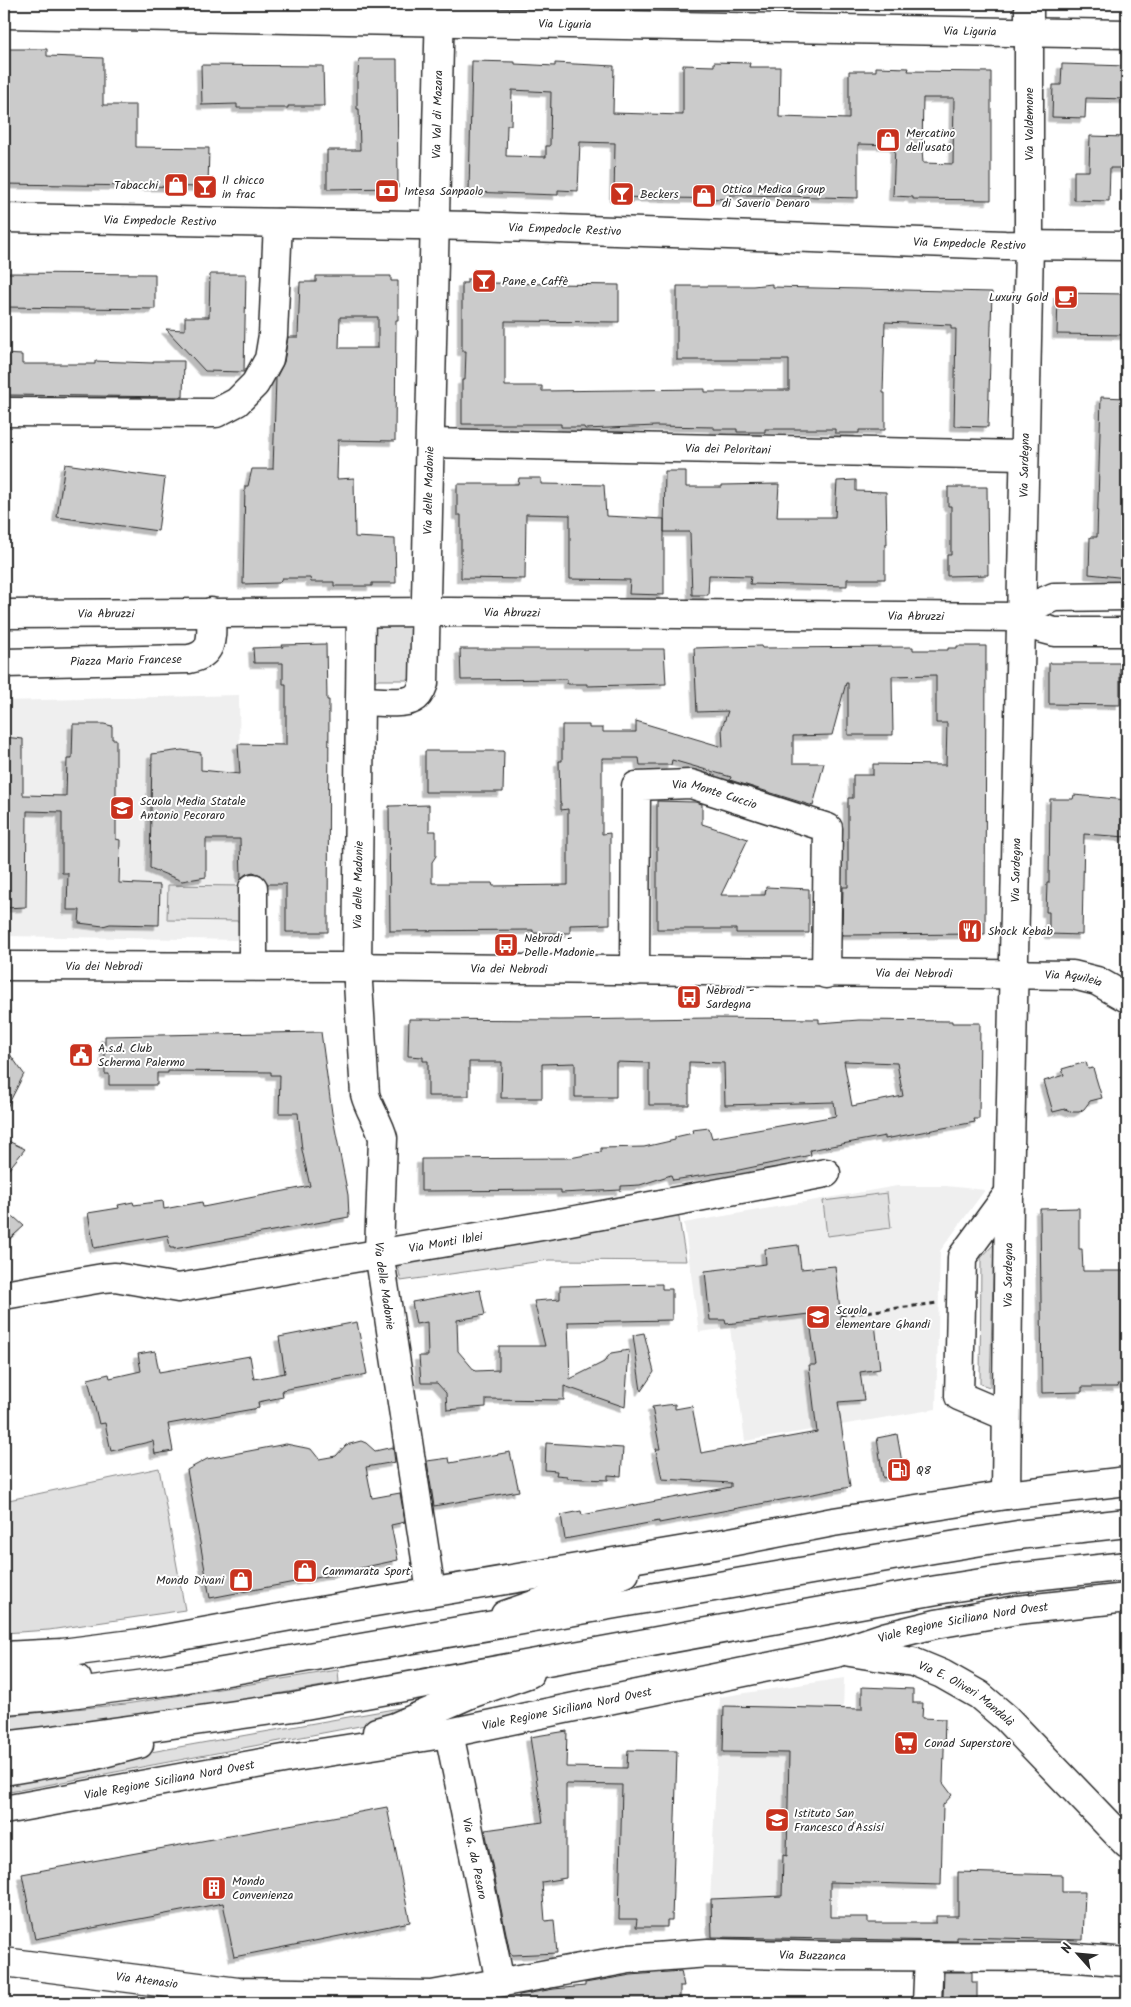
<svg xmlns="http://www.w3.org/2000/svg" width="1131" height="2007" viewBox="0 0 1131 2007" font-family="Kalam,sans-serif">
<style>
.built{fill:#efefef}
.green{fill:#e0e0e0;stroke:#868686}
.building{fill:#cbcbcb;stroke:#2b2b2b;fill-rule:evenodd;filter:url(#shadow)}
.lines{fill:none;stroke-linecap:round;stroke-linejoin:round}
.minor-casing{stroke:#2b2b2b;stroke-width:31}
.major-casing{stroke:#2b2b2b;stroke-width:31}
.path{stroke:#2b2b2b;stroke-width:3;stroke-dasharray:5 4;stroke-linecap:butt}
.minor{stroke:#fff;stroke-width:28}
.major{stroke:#fff;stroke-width:28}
.labels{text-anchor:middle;stroke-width:4;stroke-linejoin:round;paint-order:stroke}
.street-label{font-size:12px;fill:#2b2b2b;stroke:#fff}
.poi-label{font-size:12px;fill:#2b2b2b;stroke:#fff;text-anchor:start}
</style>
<defs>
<filter id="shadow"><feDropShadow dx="-4.5" dy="4.5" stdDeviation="0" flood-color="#0004"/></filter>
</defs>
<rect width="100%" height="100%" fill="#fff"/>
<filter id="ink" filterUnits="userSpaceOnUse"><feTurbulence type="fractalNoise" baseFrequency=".02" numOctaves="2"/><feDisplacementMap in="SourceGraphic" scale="10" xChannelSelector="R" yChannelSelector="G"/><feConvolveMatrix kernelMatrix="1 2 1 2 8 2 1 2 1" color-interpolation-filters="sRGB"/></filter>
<g filter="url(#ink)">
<path class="built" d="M239 695 242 940 4 936V701Z
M897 1186H946L985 1190 940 1251 936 1409 745 1441 730 1328 699 1332 684 1223Z
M844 1678 836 1944 708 1943 720 1697Z"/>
<path class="green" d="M378 624H410L414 628 413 677 409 680H376L372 677V627Z
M168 885 241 886 240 921 167 920Z
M887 1193 891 1228 827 1236 823 1201Z
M677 1206 686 1261 549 1260 401 1281 397 1262Z
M994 1244 990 1387 980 1384 981 1258Z
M159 1468 185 1610 49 1630 4 1633V1501Z
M338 1670 339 1683C228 1703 117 1721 4 1731V1716L126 1704Z
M405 1707V1710L397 1719 4 1793V1778Z"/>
<path class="building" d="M4 49H47V56L103 58V105H136V147L209 148 208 187 4 184Z
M359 59H397L398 188 327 189V150H360L359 109H357V74H358Z
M472 61 515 62V64L555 66V63L614 66 613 113 683 115V65L714 66V62L750 63 749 67H780L779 117 849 119V71H876V67L909 68 908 71 991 72V200L913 199V197L893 196 895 145 858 144V198L747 195H729V199L614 197 615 143 580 142 578 191 558 190V195L469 192ZM512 90 551 92 550 146H546V157L506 156 507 125H511ZM923 98H954L953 164 923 163 922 149Z
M1062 64 1127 66V99L1086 98 1085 118 1052 117 1053 85H1061Z
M201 65 323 66 324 106H288V108H237V104L202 105Z
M1090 136 1127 137V168H1110L1109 201 1074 200V171H1089Z
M4 273 155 274V309L4 307Z
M210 274H246L244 372 205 371 166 329 185 330V317H209Z
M316 276H391V281H398V320H396L395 441 338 440 337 479 354 478 355 537 395 539 396 583H372V586H334V582H311L310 578H282L279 583 243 584 245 486H248L252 469H273L276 378 284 362 288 337H298L300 282H316ZM340 317H378V348H339Z
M467 279H491V283L619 285V322L505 321V386H542V391L705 389V392H745V390H789V360H677V286H753L772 284V287L992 292 988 427 954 426 956 329H951V325L885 322 883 393H885V430H859V433H835V429H765V432H737V429H714V427L656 426 585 429 584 427H561V424H462V380H465L466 351H462V283H467Z
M1058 293 1127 294V335L1057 334Z
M4 354 22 355V364H95V361L153 363V361H184L183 397 4 395Z
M1101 397 1127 398V578L1089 574 1090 537H1097Z
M65 464 165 478 158 531 57 517Z
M665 471H686V487H722V485L779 484 777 517H835L837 481 856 480V491L886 492 887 545H885V579H847V586L750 584 751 576 709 575 708 595H692L690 532H664Z
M519 478H541V484L604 485 606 516 664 519V595L629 594 630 580 570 579V515L526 514 525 579 461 578V515H457V484H518Z
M948 487H987L988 575 947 576V555H951V506H948Z
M326 644 327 700H329L328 932H286V884H268L261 875 253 872 246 874 241 878 240 839H206V877L182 881 150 868 152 754 182 750 201 753V770L240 774 238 744 286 745V684H283V663H254L253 648 283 647 282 645Z
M761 646 762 648 913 647V650H948V648H957V646H986L985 934 842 935 843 887H848V798H853V775H873V764L946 765 947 723H936V675L892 676 893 735H848V683H846L832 735 793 736V763H824L813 806 730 780 731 777 672 760 671 765H640L639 758H602V834L610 833V924L570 925V933H533V930L390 931 389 806 429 805V831H436V856L432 862V883H492L493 886 568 885V809L561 810V803H560L559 761H562V725H589V728H603V732H636V721L723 747 722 728 728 711 697 712 694 648Z
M460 649H664L666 684 587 686V684H567V679L461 680Z
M1049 663H1120V705L1049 704Z
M73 724H104L112 726V739H116V839L120 840 119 883 160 885 159 925 110 924 103 926 79 923 80 910H67L68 873H62V812L27 811 26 907 4 908V737L23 739V795L66 796 67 759H72Z
M425 751H504L503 792H425Z
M1074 795 1127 800V837L1084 834 1082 935 1049 934V912H1046L1047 883H1049L1050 799H1073Z
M657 801 695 802 702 804V824L748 839 721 895H765L766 887 809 889V933H736V929H657Z
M712 1018 819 1019V1023L859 1020 952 1021V1023H980L979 1119H974L975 1122 885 1139V1136L810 1150 811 1155 739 1170 673 1180 671 1175 640 1185 621 1186V1190L561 1193V1190L421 1191V1159L570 1158 601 1152V1148L644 1147 675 1140V1137L693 1133 692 1130 709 1128 712 1138 836 1116 834 1102 725 1105 724 1063 689 1062V1105H649V1063L616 1062V1097H575V1063L542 1064V1098H501L502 1062H469V1096H428V1061H423V1057L408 1056 409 1019 560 1020ZM844 1061 897 1063 903 1096 852 1106Z
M321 1032 332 1113 348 1195 349 1217 174 1249V1248H170L168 1235 94 1248 88 1213 119 1208 118 1205 133 1202 134 1205 163 1201 164 1209 202 1202 203 1207 310 1186 302 1150 298 1113H279L280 1075H271V1072L168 1071V1073H157V1085H109V1074H105V1036Z
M4 1046 24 1074 4 1113Z
M1086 1062 1088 1069 1093 1068 1102 1098 1090 1101 1084 1109 1079 1112H1073L1065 1109 1053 1112 1044 1081 1064 1075 1062 1069Z
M4 1139 25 1149 4 1175Z
M1079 1208V1249H1082L1083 1271H1127V1384H1117L1118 1387H1082V1392L1042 1393 1040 1209Z
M4 1217H14L24 1226 4 1244Z
M798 1245 801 1269 835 1266 842 1327 875 1323 880 1369 860 1372 864 1400 838 1402 850 1487 659 1523V1521L565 1539 561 1515 581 1511 582 1515 731 1487V1483L662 1479 656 1449H660L652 1407 675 1404V1409L692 1406 701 1453 817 1432 809 1365H816L809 1314 726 1324 725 1320H710L705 1271 766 1264 765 1249Z
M662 1284V1289H672V1320L568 1322 570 1379 604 1362 611 1353 629 1350 625 1407 564 1386V1400L486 1399V1407L447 1410 446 1393 437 1383H421L419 1356H428L427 1322 416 1324 412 1302 480 1290 485 1315 457 1320 458 1351 475 1371 499 1370V1346H545L534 1301 560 1299V1286Z
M357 1322 367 1374 282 1390 283 1397 258 1402 259 1408 168 1424 173 1451 155 1454 153 1441 111 1451 105 1423 99 1424 88 1379 109 1374 110 1378 141 1371 138 1354 155 1351 159 1372 250 1356 254 1379 285 1373 279 1337Z
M644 1333 654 1372 641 1391 633 1335Z
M897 1434 904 1474 883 1478 877 1438Z
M361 1441 366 1443 375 1451 393 1447 395 1462 366 1467 372 1498 400 1493 405 1522 391 1525 398 1560 337 1573V1574L210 1598 187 1470 207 1459 286 1444 311 1449 319 1459 336 1456 346 1445Z
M546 1443 623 1448 621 1476 608 1475V1480L583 1479 567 1478V1476L556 1475 557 1471 545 1470Z
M510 1452 519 1491 434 1506 427 1461 449 1458 450 1463Z
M862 1687 913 1689V1703H923L922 1718 945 1719 943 1783 952 1795 943 1805 941 1885 830 1882V1917H868V1923H936V1916H958V1872L1062 1875V1892H1085L1083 1940 957 1937V1941L712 1937 711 1899 782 1896 783 1855 787 1856 789 1753 723 1752 724 1706 862 1709Z
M567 1731 566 1767 627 1768 628 1750 677 1751 672 1920H667V1927H636L637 1919H619L622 1785 566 1784V1878L542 1882 545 1921 554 1920 557 1953 513 1955 510 1953 485 1830 543 1822 530 1737Z
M387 1807 410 1922 234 1957 223 1903 35 1939 22 1874Z
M681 1971 684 1986H680V2003H519V1995L554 1989 585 1986V1983L631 1975Z
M944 1972H972V1982H977V1998H943Z"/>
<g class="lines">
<defs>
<g id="minor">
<path id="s1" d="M4 14 1127 34"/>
<path id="s2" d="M4 218 475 226 1005 245 1127 246"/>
<path d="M4 412 216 413 237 402 255 384 269 359 273 335 278 223"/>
<path id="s3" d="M430 443 1023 455"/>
<path id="s4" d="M361 612 357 967 365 1094C369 1110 379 1122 383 1138L379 1252 431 1592"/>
<path id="s5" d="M4 614 447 612 1020 617 1036 627 1055 632H1127"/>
<path d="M1020 617 1035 605 1054 597 1127 596"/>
<path id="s6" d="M4 663 189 659C216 654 211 634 211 612"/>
<path id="s7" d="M360 701C373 701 402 705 413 699 419 696 422 689 424 683L440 4"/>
<path d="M253 888V966"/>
<path id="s8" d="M4 966 338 967 1073 975 1097 981 1127 998"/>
<path id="s9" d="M635 971 636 786 691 784 828 828 826 974"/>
<path id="s10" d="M4 1295 103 1278 115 1277 178 1288 565 1222 826 1173"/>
<path d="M1006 1416 959 1396 962 1257 1009 1193"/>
<path id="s11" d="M1006 1495 1009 1193 1029 245V4"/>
<path d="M505 1615 625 1573"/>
<path id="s12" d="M850 1652 913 1662 942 1674 979 1695 1006 1718 1127 1844"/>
<path d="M4 1656 62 1653 148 1642 291 1616 715 1545 833 1522 1006 1495 1127 1481"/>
<path d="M377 1732 395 1727 470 1694 530 1673"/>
<path id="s13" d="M449 1733 500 1982"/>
<path id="s14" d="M4 1810 289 1758 449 1733 836 1653 887 1636 936 1624 1017 1610 1127 1598"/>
<path id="s15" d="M4 1962 238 1992 432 1995 629 1959 708 1953 830 1956 1065 1957 1127 1962"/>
<path d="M927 2003 929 1956"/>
</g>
<path id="major" d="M4 1678 77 1679
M4 1700 54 1696 176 1680 933 1549 1018 1535 1127 1523
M4 1746 86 1736 294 1707 937 1590 1014 1578 1127 1566
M4 1771 92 1756 139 1744"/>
</defs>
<use href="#minor" class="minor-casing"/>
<use href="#major" class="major-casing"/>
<path class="path" d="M841 1315 938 1303"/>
<use href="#minor" class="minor"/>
<use href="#major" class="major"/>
</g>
</g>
<defs>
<symbol id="shop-square" viewBox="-11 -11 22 22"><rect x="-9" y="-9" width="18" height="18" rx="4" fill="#c8321e" stroke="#fff"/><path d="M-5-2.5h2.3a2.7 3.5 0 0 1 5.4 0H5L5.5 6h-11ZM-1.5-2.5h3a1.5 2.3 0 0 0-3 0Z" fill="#fff"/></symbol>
<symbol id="bar-square" viewBox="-11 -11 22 22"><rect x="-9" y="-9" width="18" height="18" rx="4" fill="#c8321e" stroke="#fff"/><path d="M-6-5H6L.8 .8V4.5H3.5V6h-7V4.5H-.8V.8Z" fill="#fff"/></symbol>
<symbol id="bank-square" viewBox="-11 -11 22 22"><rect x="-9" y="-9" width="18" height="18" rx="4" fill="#c8321e" stroke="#fff"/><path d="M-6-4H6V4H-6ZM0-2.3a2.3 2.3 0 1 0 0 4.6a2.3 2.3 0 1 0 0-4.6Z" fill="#fff"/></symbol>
<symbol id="cafe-square" viewBox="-11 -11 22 22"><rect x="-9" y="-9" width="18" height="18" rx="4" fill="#c8321e" stroke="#fff"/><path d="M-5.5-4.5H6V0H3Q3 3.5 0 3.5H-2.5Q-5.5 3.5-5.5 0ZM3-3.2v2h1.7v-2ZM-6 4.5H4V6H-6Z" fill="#fff"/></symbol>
<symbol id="school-square" viewBox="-11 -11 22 22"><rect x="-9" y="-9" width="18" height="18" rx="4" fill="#c8321e" stroke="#fff"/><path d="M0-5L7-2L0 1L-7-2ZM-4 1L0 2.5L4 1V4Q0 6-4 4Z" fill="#fff"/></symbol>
<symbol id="restaurant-square" viewBox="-11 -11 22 22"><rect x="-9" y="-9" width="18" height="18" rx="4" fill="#c8321e" stroke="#fff"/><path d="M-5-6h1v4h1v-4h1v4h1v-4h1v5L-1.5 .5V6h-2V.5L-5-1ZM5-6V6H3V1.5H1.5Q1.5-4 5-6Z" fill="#fff"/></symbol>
<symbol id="bus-square" viewBox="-11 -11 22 22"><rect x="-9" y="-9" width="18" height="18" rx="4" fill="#c8321e" stroke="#fff"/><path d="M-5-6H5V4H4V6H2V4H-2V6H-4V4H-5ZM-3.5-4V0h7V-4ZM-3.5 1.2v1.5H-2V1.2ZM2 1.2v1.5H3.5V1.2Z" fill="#fff"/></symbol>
<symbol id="civic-square" viewBox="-11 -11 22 22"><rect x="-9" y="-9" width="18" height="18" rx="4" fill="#c8321e" stroke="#fff"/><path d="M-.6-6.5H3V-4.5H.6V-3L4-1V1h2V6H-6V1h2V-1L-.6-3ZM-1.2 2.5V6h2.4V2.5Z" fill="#fff"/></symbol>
<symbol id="fuel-square" viewBox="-11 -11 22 22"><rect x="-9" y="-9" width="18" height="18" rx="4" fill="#c8321e" stroke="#fff"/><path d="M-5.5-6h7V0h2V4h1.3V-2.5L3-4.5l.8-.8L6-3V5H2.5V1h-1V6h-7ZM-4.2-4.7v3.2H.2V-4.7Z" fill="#fff"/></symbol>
<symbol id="supermarket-square" viewBox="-11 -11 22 22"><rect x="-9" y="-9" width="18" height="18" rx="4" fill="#c8321e" stroke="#fff"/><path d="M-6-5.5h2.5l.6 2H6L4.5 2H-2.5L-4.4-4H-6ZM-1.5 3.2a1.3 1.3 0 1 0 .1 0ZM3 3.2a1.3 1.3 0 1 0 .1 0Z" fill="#fff"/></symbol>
<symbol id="building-square" viewBox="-11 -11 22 22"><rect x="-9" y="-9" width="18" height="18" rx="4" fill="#c8321e" stroke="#fff"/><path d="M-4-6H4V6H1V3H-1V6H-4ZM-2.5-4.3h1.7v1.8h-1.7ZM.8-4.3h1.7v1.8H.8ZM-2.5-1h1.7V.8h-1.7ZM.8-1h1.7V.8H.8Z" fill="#fff"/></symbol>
</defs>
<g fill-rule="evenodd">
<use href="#shop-square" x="874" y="126" width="28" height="28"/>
<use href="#shop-square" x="162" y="171" width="28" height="28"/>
<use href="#bar-square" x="191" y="173" width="28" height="28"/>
<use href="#bank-square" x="373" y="177" width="28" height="28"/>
<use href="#bar-square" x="608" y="180" width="28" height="28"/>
<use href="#shop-square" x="690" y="182" width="28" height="28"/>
<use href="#bar-square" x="470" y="267" width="28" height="28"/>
<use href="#cafe-square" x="1052" y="283" width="28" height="28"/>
<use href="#school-square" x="108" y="794" width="28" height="28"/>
<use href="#restaurant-square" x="956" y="917" width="28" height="28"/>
<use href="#bus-square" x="492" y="931" width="28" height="28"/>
<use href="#bus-square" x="675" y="983" width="28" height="28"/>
<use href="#civic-square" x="67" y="1041" width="28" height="28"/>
<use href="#school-square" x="804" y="1303" width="28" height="28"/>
<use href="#fuel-square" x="885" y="1456" width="28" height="28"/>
<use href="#shop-square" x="291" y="1557" width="28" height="28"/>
<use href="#shop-square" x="227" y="1566" width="28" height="28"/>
<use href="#supermarket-square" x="892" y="1729" width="28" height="28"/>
<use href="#school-square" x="763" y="1806" width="28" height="28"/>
<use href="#building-square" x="200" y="1874" width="28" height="28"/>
</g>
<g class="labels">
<g class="street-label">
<text dy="4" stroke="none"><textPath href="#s1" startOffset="561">Via Liguria</textPath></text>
<text dy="4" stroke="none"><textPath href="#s1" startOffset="966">Via Liguria</textPath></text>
<text dy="4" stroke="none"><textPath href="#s7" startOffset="642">Via Val di Mazara</textPath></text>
<text transform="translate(1029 124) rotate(-90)" y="4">Via Valdemone</text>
<text dy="4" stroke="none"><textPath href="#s2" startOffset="156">Via Empedocle Restivo</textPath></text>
<text dy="4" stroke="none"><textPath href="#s2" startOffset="561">Via Empedocle Restivo</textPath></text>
<text dy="4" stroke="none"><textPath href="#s2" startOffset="966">Via Empedocle Restivo</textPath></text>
<text dy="4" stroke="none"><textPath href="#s3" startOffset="298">Via dei Peloritani</textPath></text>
<text dy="4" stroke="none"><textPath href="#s11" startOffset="1030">Via Sardegna</textPath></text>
<text dy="4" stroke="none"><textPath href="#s7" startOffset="266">Via delle Madonie</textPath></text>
<text dy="4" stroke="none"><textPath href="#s5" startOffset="508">Via Abruzzi</textPath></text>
<text dy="4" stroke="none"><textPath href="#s5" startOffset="102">Via Abruzzi</textPath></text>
<text dy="4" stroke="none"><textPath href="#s5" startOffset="912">Via Abruzzi</textPath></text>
<text dy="4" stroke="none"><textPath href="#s6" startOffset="122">Piazza Mario Francese</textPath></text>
<text dy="4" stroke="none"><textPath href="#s9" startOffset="265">Via Monte Cuccio</textPath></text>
<text dy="4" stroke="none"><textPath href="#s11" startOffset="625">Via Sardegna</textPath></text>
<text transform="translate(358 885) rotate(-89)" y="4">Via delle Madonie</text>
<text dy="4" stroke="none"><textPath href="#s8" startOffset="100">Via dei Nebrodi</textPath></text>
<text dy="4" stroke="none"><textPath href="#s8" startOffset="505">Via dei Nebrodi</textPath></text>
<text dy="4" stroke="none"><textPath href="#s8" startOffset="910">Via dei Nebrodi</textPath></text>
<text dy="4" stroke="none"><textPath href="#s8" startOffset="1070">Via Aquileia</textPath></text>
<text dy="4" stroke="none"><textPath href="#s10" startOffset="448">Via Monti Iblei</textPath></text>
<text dy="4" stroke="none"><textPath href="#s11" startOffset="220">Via Sardegna</textPath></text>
<text dy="4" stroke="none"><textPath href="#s4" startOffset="678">Via delle Madonie</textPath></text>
<text dy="4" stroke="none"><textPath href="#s14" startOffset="978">Viale Regione Siciliana Nord Ovest</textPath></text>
<text dy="4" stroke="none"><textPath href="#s12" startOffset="126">Via E. Oliveri Mandalà</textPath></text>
<text dy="4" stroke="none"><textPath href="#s14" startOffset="572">Viale Regione Siciliana Nord Ovest</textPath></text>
<text dy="4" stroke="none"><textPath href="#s14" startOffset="168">Viale Regione Siciliana Nord Ovest</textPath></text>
<text dy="4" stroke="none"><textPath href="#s13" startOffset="128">Via G. da Pesaro</textPath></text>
<text dy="4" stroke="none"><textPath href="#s15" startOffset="814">Via Buzzanca</textPath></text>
<text dy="4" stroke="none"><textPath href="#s15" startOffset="144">Via Atenasio</textPath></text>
</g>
<g class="poi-label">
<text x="906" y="137">Mercatino<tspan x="906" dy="14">dell'usato</tspan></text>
<text x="222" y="184">Il chicco<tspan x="222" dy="14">in frac</tspan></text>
<text x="158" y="189" text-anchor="end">Tabacchi</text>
<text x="722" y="193">Ottica Medica Group<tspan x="722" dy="14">di Saverio Denaro</tspan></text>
<text x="404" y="195">Intesa Sanpaolo</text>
<text x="640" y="198">Beckers</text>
<text x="502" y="285">Pane e Caffè</text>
<text x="1048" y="301" text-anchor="end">Luxury Gold</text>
<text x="140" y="805">Scuola Media Statale<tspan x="140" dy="14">Antonio Pecoraro</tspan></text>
<text x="988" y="935">Shock Kebab</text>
<text x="524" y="942">Nebrodi -<tspan x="524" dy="14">Delle Madonie</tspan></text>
<text x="706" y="994">Nebrodi -<tspan x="706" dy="14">Sardegna</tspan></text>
<text x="98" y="1052">A.s.d. Club<tspan x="98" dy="14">Scherma Palermo</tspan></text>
<text x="836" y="1314">Scuola<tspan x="836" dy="14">elementare Ghandi</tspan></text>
<text x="916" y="1474">Q8</text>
<text x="322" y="1575">Cammarata Sport</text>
<text x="224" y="1584" text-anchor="end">Mondo Divani</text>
<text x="924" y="1747">Conad Superstore</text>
<text x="794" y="1817">Istituto San<tspan x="794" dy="14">Francesco d'Assisi</tspan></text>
<text x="232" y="1885">Mondo<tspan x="232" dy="14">Convenienza</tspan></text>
</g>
</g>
<rect width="1131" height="2007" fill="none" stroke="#fff" stroke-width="20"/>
<rect x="10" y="10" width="1111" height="1987" fill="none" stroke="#2b2b2b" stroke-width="2" filter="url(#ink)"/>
<g transform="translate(1078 1954) rotate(297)" stroke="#ffffff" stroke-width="4" paint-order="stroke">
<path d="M0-4L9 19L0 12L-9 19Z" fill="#2b2b2b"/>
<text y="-8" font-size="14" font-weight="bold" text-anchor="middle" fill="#2b2b2b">N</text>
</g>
</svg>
